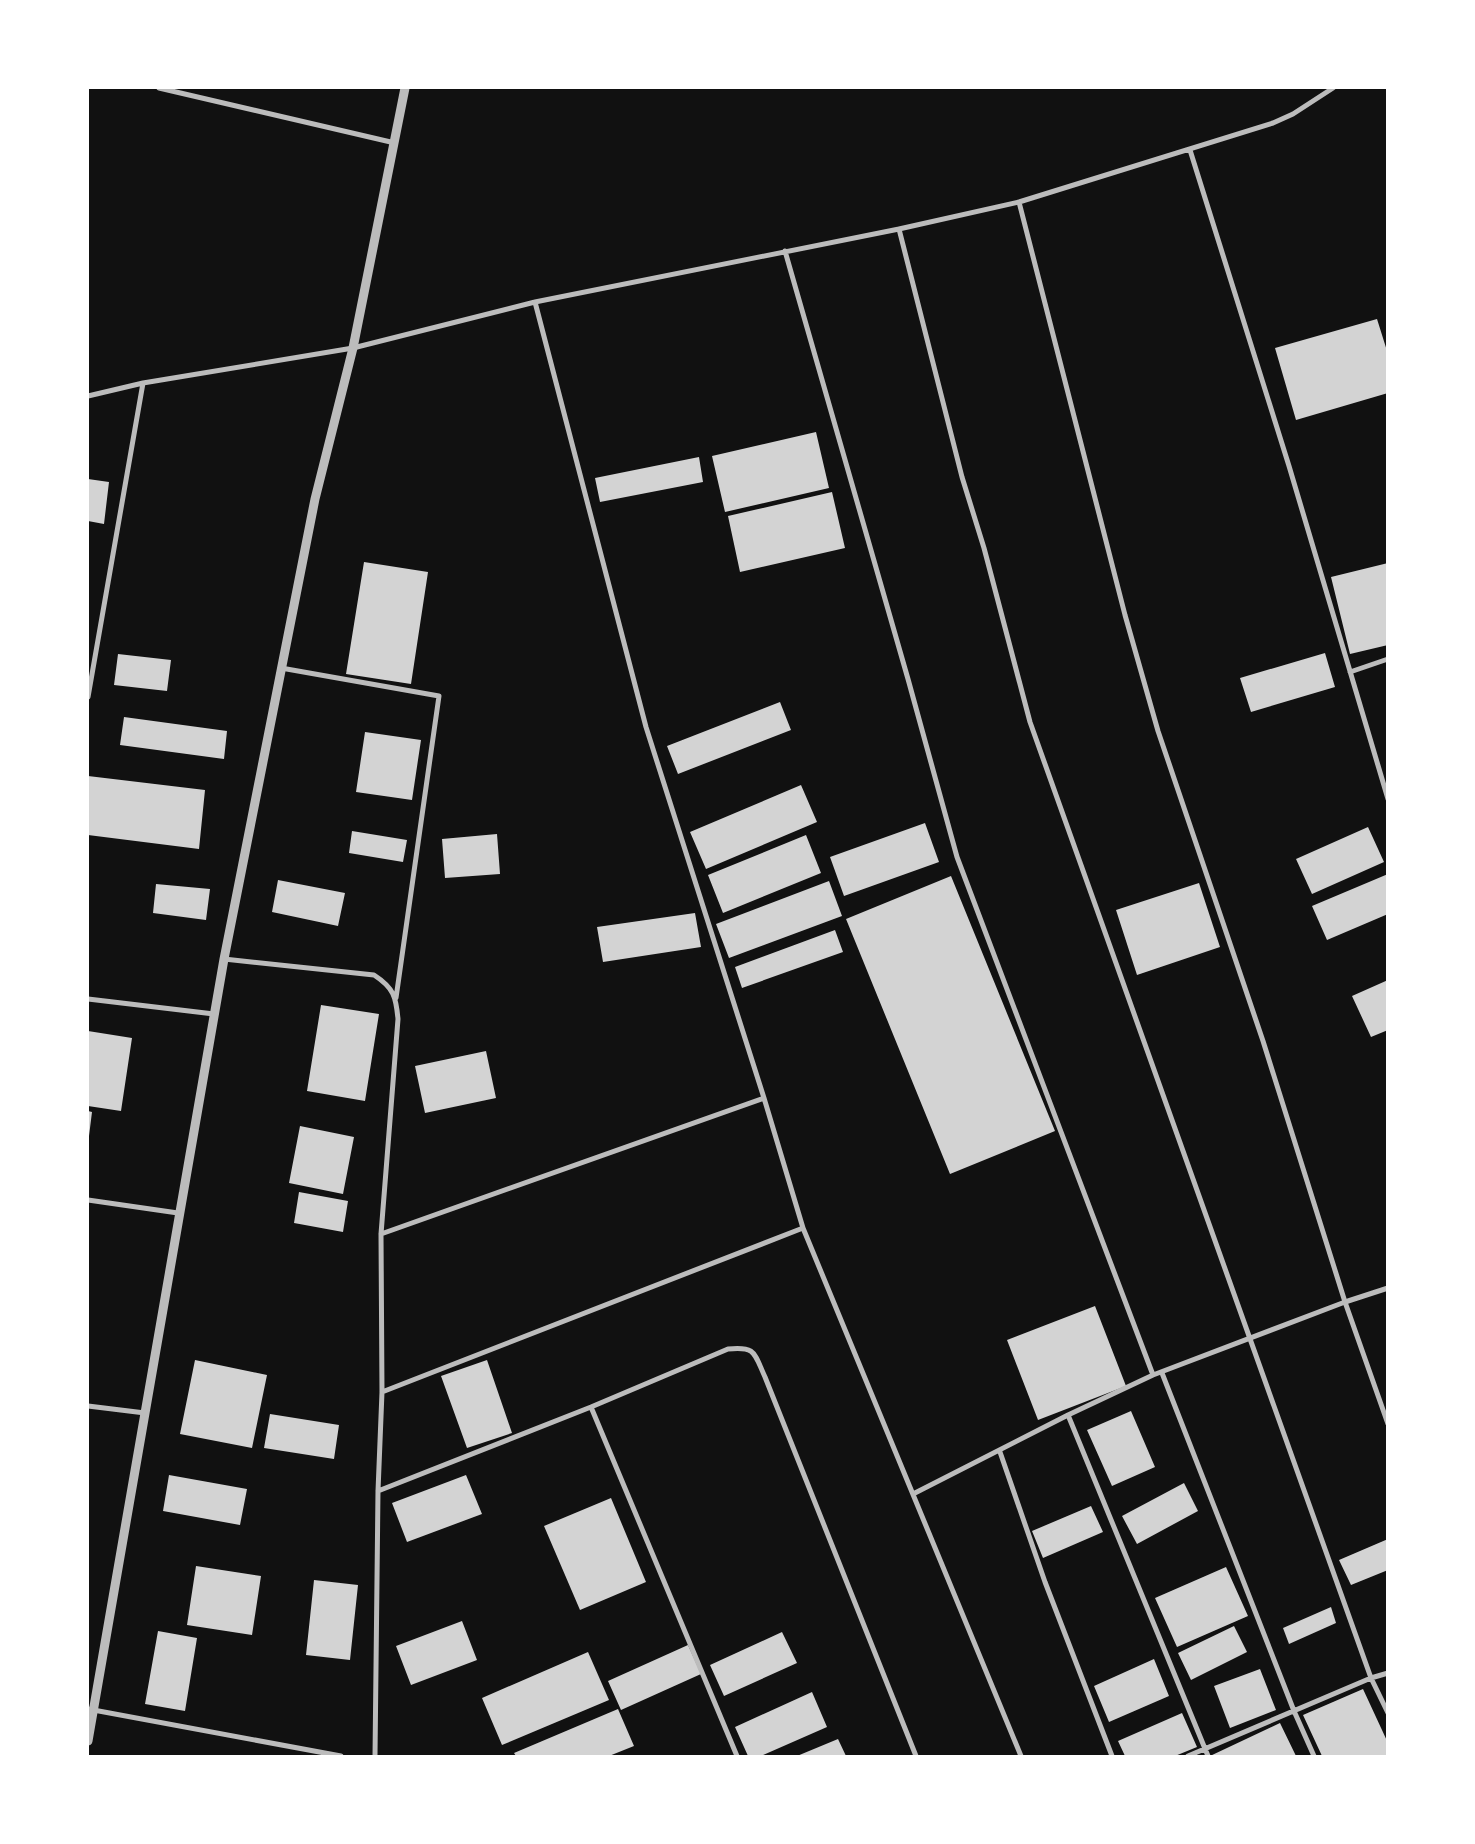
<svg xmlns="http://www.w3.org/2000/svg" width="1475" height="1844" viewBox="0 0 1475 1844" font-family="Barlow,sans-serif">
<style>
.building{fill:#d3d3d3}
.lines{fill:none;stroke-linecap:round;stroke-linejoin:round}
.minor{stroke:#bcbcbc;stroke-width:5}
.tertiary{stroke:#bcbcbc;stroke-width:9}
</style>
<rect width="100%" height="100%" fill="#111"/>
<path class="building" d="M1377 319 1388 354V393L1296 420 1275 348Z
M816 432 829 488 725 512 712 456Z
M699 457 703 482 600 502 595 478Z
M88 479 109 482 104 524 88 521Z
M832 492 845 548 740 572 728 516Z
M364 562 428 572 411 684 346 674Z
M1388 563V645L1350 654 1331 577Z
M1325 653 1335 687 1251 712 1240 678Z
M118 654 171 660 167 691 114 685Z
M780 702 791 730 678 774 667 746Z
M124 717 227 731 224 759 120 745Z
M365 732 421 740 412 800 356 792Z
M88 776 205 790 199 849 88 835Z
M801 785 817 822 706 869 690 832Z
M925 823 939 862 844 896 830 857Z
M1368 827 1384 862 1312 894 1296 859Z
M352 831 407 840 403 862 349 853Z
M497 834 500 874 445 878 442 839Z
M806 835 821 873 723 913 708 875Z
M1388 874V914L1327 940 1312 906Z
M951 876 1055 1131 950 1174 846 919Z
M278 880 345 893 338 926 272 912Z
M829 881 842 916 729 958 716 924Z
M1199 883 1220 947 1137 975 1116 910Z
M156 884 210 889 206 920 153 913Z
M695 913 701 947 603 962 597 927Z
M835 930 843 952 742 988 735 967Z
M1388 980V1030L1371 1037 1352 996Z
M321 1005 379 1014 365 1101 307 1091Z
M88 1031 132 1038 121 1111 88 1106Z
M486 1051 496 1098 425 1113 415 1066Z
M88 1111 92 1112 89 1136H88Z
M300 1126 354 1137 343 1194 289 1183Z
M299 1192 348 1201 343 1232 294 1223Z
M1095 1306 1126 1386 1038 1420 1007 1340Z
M195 1360 267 1375 252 1448 180 1434Z
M487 1360 512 1433 467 1448 441 1376Z
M1131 1411 1155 1467 1112 1486 1087 1430Z
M270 1414 339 1425 334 1459 264 1448Z
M169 1475 247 1489 240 1525 163 1511Z
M466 1475 482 1514 407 1542 392 1503Z
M1184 1483 1198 1511 1137 1544 1122 1516Z
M611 1498 646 1582 580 1610 544 1526Z
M1091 1506 1103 1532 1043 1558 1032 1531Z
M1388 1539V1570L1351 1585 1339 1560Z
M196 1566 261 1576 252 1635 187 1625Z
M1226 1567 1248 1616 1177 1647 1155 1598Z
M314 1580 358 1585 350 1660 306 1655Z
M1331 1607 1336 1623 1289 1644 1283 1628Z
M462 1621 477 1660 411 1685 396 1646Z
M1234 1626 1247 1652 1191 1680 1178 1653Z
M158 1631 197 1638 185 1711 145 1704Z
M782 1632 797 1663 724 1696 710 1665Z
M688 1645 701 1674 621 1710 608 1681Z
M588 1652 609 1700 502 1745 482 1698Z
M1154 1659 1169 1696 1109 1722 1094 1686Z
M1260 1669 1276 1710 1230 1728 1214 1686Z
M1363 1689 1388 1743V1756H1322L1303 1715Z
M812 1692 827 1727 761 1756H748L735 1727Z
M618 1709 634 1746 609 1756H516L514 1753Z
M1182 1713 1197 1747 1175 1756H1125L1118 1741Z
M1280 1723 1296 1756H1210Z
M838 1739 846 1756H797Z"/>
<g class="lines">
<path class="minor" d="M159 88 395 143
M1190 150 1289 466 1388 799
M1019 202 1125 615 1158 731 1263 1041 1345 1302 1388 1424
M899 229 962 477 984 548 1030 722 1371 1678 1388 1713
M785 251 908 679 957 857 1153 1375
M535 302 646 727 764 1098 803 1228 1021 1756
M88 396 143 383 353 348 535 302 899 229 1019 202 1273 123 1293 114 1333 88
M281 668 439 696 396 998
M1350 672 1388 659
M88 697 143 383
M224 959 374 975C394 988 396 997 398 1019L381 1234 382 1392 378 1491 375 1756
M88 999 214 1014
M88 1200 178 1213
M381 1234 764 1098
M1162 1373 1294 1711 1314 1756
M382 1392 803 1228
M88 1406 145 1413
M591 1407 737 1756
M1068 1415 1208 1756
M1000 1452 1045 1582 1112 1756
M378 1491 591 1407 728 1349C756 1346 754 1353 765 1377L916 1756
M913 1494 1068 1415 1153 1375 1345 1302 1388 1288
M88 1709 341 1756
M1188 1756 1371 1678 1388 1673"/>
<path class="tertiary" d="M88 1741 224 959 315 499 353 348 405 88"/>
</g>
<rect width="1475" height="1844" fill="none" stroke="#ffffff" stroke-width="178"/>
</svg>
